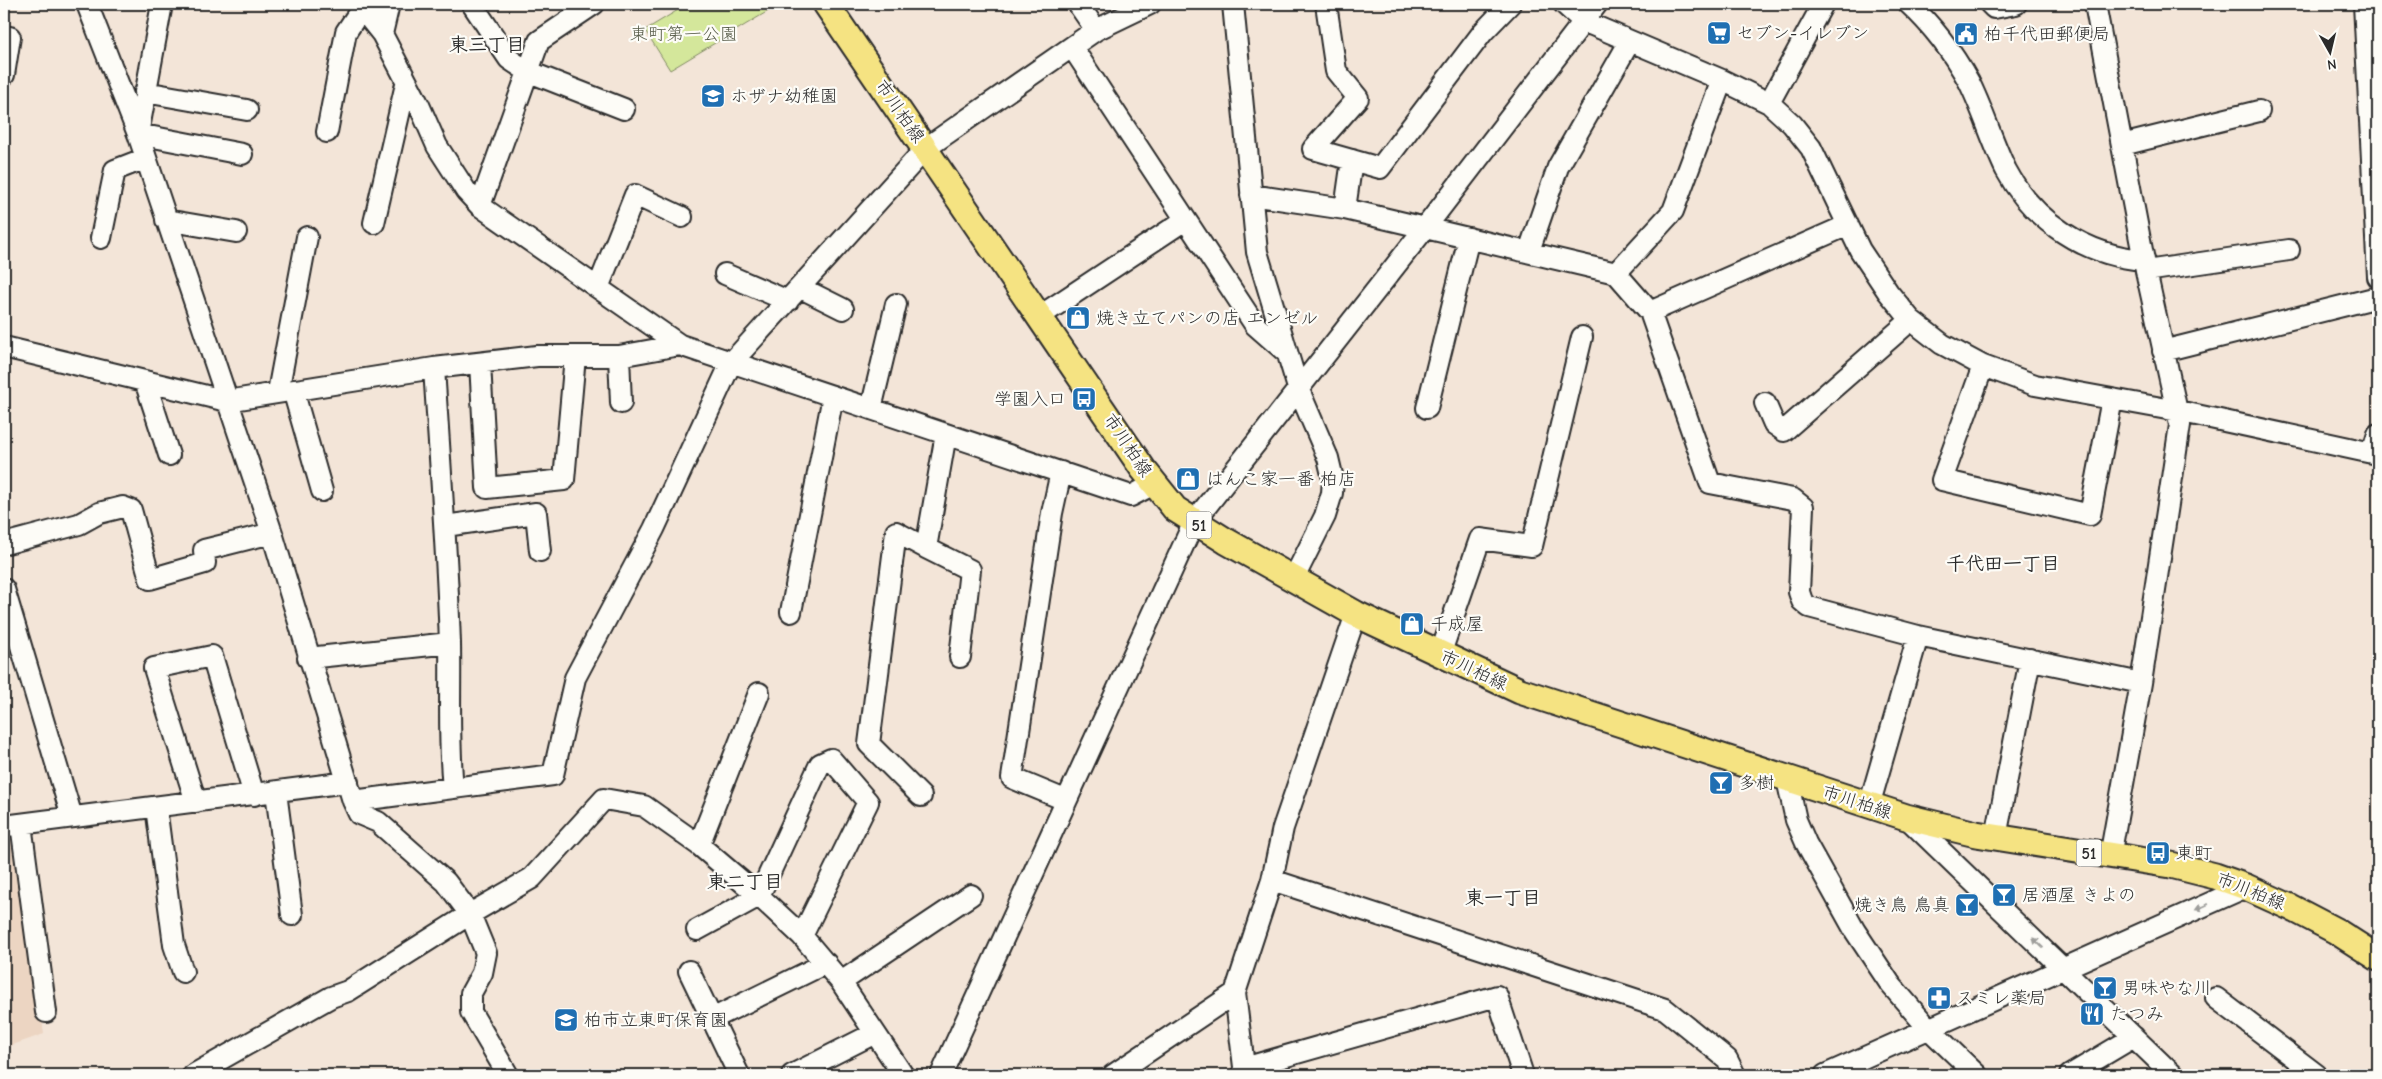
<svg xmlns="http://www.w3.org/2000/svg" width="2382" height="1079" viewBox="0 0 2382 1079" font-family="'Comic Neue','Klee One',sans-serif">
<style>
.built{fill:#ecd5c2}
.green{fill:#d4e79b;stroke:#808963}
.lines{fill:none;stroke-linecap:round;stroke-linejoin:round}
.minor-casing{stroke:#2b2b2b;stroke-width:24}
.major-casing{stroke:#2b2b2b;stroke-width:29}
.minor{stroke:#fdfcf7;stroke-width:20}
.major{stroke:#f5e382;stroke-width:25}
.oneway{fill:#9e9e9b}
.labels{text-anchor:middle;stroke-width:4.5;stroke-linejoin:round;paint-order:stroke}
.shield{fill:#fdfcf7;stroke:#6a6a68;stroke-width:1}
.shield-label{font-size:16px;font-weight:bold;fill:#2b2b2b}
.poi-label{font-size:18px;fill:#2b2b2b;stroke:#fdfcf7;text-anchor:start}
.park-label{font-size:18px;fill:#555a47;stroke:#fdfcf7}
.street-label{font-size:18px;fill:#2b2b2b;stroke:#fdfcf7}
.neighbourhood-label{font-size:19px;font-weight:bold;fill:#2b2b2b;stroke:#fdfcf7}
</style>
<rect width="100%" height="100%" fill="#f3e5d8"/>
<filter id="ink" filterUnits="userSpaceOnUse"><feTurbulence type="fractalNoise" baseFrequency=".02" numOctaves="2"/><feDisplacementMap in="SourceGraphic" scale="10" xChannelSelector="R" yChannelSelector="G"/><feConvolveMatrix kernelMatrix="1 2 1 2 8 2 1 2 1" color-interpolation-filters="sRGB"/></filter>
<g filter="url(#ink)">
<path class="built" d="M16 834 44 1034 4 1048V835Z"/>
<path class="green" d="M688 4H780L670 70 645 30Z"/>
<g class="lines">
<defs>
<path id="minor" d="M87 4 138 134 272 533 353 801 359 814 378 822 446 882 470 914 486 953 482 973 471 993V1012L508 1075
M162 4 138 134 242 154
M358 4 382 34 419 105 437 146 466 191 480 206 680 345 1131 496 1154 484
M472 4 509 59 527 71 624 109
M1078 4 1096 30 1150 4
M1233 4 1257 252 1298 388 1328 458 1333 479 1332 493 1325 516 1293 580
M1326 4 1336 71 1358 98 1313 149 1380 168 1483 32 1510 4
M1564 4 1583 21 1722 80 1769 103 1792 124 1811 148 1860 250 1888 292 1911 320 1942 344 1983 366 2035 385 2178 411 2372 453 2378 434
M1909 4C1933 26 1953 53 1969 82 1983 110 1992 141 2006 170 2033 221 2086 256 2144 260
M1990 4 1994 8 2016 4
M2095 4 2146 271 2180 425 2141 683 2110 857
M2364 4 2378 277
M382 34 389 4
M4 36 10 37 4 75
M1072 47 1255 325 1287 353
M145 92 247 110
M1769 103 1823 4
M327 132 346 32 362 8
M2122 145 2259 111
M1251 195 1345 209 1616 273 1650 312 1710 483 1793 499 1803 507 1799 592 1802 601 1809 607 1918 636 2141 683
M480 206 539 41 594 4
M1345 209 1352 160
M166 220 236 232
M374 223 406 84
M101 238 115 170 146 158
M1529 251 1558 167 1630 41
M2146 271 2289 250
M1616 273 1673 211 1722 80
M725 274 788 301
M598 288 635 195 682 217
M801 288 843 309
M1650 312 1848 225
M1040 316 1185 220
M4 347 227 401 434 368 537 356H619L680 345
M2163 351 2378 297
M619 356 621 403
M480 363 487 488 564 480 575 356
M1983 366 1942 480 2090 515 2112 399
M434 368C440 460 447 552 450 644 451 692 448 740 453 788
M145 381 169 455
M293 390 322 491
M278 392 307 237
M1765 403 1774 424 1784 431 1911 320
M1427 408 1469 238
M871 409 896 304
M1061 472 1052 513 1012 778 1065 800
M445 526 536 513 540 551
M4 544 79 524 99 513 123 507 131 510 150 579 205 563 204 550 272 533
M926 548 970 570 960 657
M4 589 72 817
M791 612 833 396
M1440 655 1480 539 1532 546 1582 337
M308 658 450 643
M1787 779 1796 820 1806 843 1855 931 1891 985 1928 1028 1977 1075
M276 792 292 915
M921 796 869 744 896 532 926 548 946 434
M353 801 553 775 575 678 654 529 731 363 926 148 1096 30
M196 802 154 668 212 656 254 795
M1869 806 1918 636
M156 807 174 945 183 972
M1906 817 2173 1075
M21 824 46 1012
M4 826 348 782
M1996 837 2030 659
M699 845 759 693
M1272 880 1665 1009 1727 1059 1735 1075
M697 930 759 896 820 764 831 759 868 802 802 936
M689 971 739 1075
M841 982 971 895
M2216 998 2317 1075
M712 1019 826 963
M1244 1068 1497 996 1523 1075
M193 1075 331 997 348 991 470 914 532 878 604 799 644 806 699 845 759 896 802 936 841 982 903 1075
M792 1075 875 1033
M941 1075 1194 522 1425 228 1597 4
M1113 1075 1235 993
M1245 1075 1235 993 1272 880 1283 828 1356 614
M1825 1075 2246 887
M2070 1075 2134 1037"/>
<path id="major" d="M826 4 1143 469 1175 509 1226 541 1356 614 1520 691 1906 817 1976 834 2171 865 2215 876 2246 887 2290 907 2336 931 2378 958"/>
</defs>
<use href="#minor" class="minor-casing"/>
<use href="#major" class="major-casing"/>
<use href="#minor" class="minor"/>
<use href="#major" class="major"/>
</g>
<defs><path id="oneway-solid" d="M-6-.8H1V-3.2L6.5 0L1 3.2V.8H-6Z" transform="scale(1.25)"/></defs>
<g class="oneway">
<use href="#oneway-solid" transform="translate(2202 907) rotate(156)"/>
<use href="#oneway-solid" transform="translate(2038 943) rotate(-136)"/>
</g>
</g>
<defs>
<symbol id="supermarket-square" viewBox="-11 -11 22 22"><rect x="-9" y="-9" width="18" height="18" rx="4" fill="#1f6fb2" stroke="#fdfcf7"/><path d="M-6-5.5h2.5l.6 2H6L4.5 2H-2.5L-4.4-4H-6ZM-1.5 3.2a1.3 1.3 0 1 0 .1 0ZM3 3.2a1.3 1.3 0 1 0 .1 0Z" fill="#fff"/></symbol>
<symbol id="civic-square" viewBox="-11 -11 22 22"><rect x="-9" y="-9" width="18" height="18" rx="4" fill="#1f6fb2" stroke="#fdfcf7"/><path d="M-.6-6.5H3V-4.5H.6V-3L4-1V1h2V6H-6V1h2V-1L-.6-3ZM-1.2 2.5V6h2.4V2.5Z" fill="#fff"/></symbol>
<symbol id="school-square" viewBox="-11 -11 22 22"><rect x="-9" y="-9" width="18" height="18" rx="4" fill="#1f6fb2" stroke="#fdfcf7"/><path d="M0-5L7-2L0 1L-7-2ZM-4 1L0 2.5L4 1V4Q0 6-4 4Z" fill="#fff"/></symbol>
<symbol id="shop-square" viewBox="-11 -11 22 22"><rect x="-9" y="-9" width="18" height="18" rx="4" fill="#1f6fb2" stroke="#fdfcf7"/><path d="M-5-2.5h2.3a2.7 3.5 0 0 1 5.4 0H5L5.5 6h-11ZM-1.5-2.5h3a1.5 2.3 0 0 0-3 0Z" fill="#fff"/></symbol>
<symbol id="bus-square" viewBox="-11 -11 22 22"><rect x="-9" y="-9" width="18" height="18" rx="4" fill="#1f6fb2" stroke="#fdfcf7"/><path d="M-5-6H5V4H4V6H2V4H-2V6H-4V4H-5ZM-3.5-4V0h7V-4ZM-3.5 1.2v1.5H-2V1.2ZM2 1.2v1.5H3.5V1.2Z" fill="#fff"/></symbol>
<symbol id="bar-square" viewBox="-11 -11 22 22"><rect x="-9" y="-9" width="18" height="18" rx="4" fill="#1f6fb2" stroke="#fdfcf7"/><path d="M-6-5H6L.8 .8V4.5H3.5V6h-7V4.5H-.8V.8Z" fill="#fff"/></symbol>
<symbol id="pharmacy-square" viewBox="-11 -11 22 22"><rect x="-9" y="-9" width="18" height="18" rx="4" fill="#1f6fb2" stroke="#fdfcf7"/><path d="M-2-6h4v4h4v4h-4v4h-4v-4h-4v-4h4Z" fill="#fff"/></symbol>
<symbol id="restaurant-square" viewBox="-11 -11 22 22"><rect x="-9" y="-9" width="18" height="18" rx="4" fill="#1f6fb2" stroke="#fdfcf7"/><path d="M-5-6h1v4h1v-4h1v4h1v-4h1v5L-1.5 .5V6h-2V.5L-5-1ZM5-6V6H3V1.5H1.5Q1.5-4 5-6Z" fill="#fff"/></symbol>
</defs>
<g fill-rule="evenodd">
<use href="#supermarket-square" x="1705" y="19" width="28" height="28"/>
<use href="#civic-square" x="1952" y="20" width="28" height="28"/>
<use href="#school-square" x="699" y="82" width="28" height="28"/>
<use href="#shop-square" x="1064" y="304" width="28" height="28"/>
<use href="#bus-square" x="1070" y="385" width="28" height="28"/>
<use href="#shop-square" x="1174" y="465" width="28" height="28"/>
<use href="#shop-square" x="1398" y="610" width="28" height="28"/>
<use href="#bar-square" x="1707" y="769" width="28" height="28"/>
<use href="#bus-square" x="2144" y="839" width="28" height="28"/>
<use href="#bar-square" x="1990" y="881" width="28" height="28"/>
<use href="#bar-square" x="1953" y="891" width="28" height="28"/>
<use href="#bar-square" x="2091" y="974" width="28" height="28"/>
<use href="#pharmacy-square" x="1925" y="984" width="28" height="28"/>
<use href="#restaurant-square" x="2078" y="1000" width="28" height="28"/>
<use href="#school-square" x="552" y="1006" width="28" height="28"/>
</g>
<g class="labels">
<g class="shield">
<rect x="1186.5" y="511.5" width="25" height="27" rx="4"/>
<rect x="2076.5" y="839.5" width="25" height="27" rx="4"/>
</g>
<g class="shield-label">
<text x="1199" y="531">51</text>
<text x="2089" y="859">51</text>
</g>
<g class="poi-label">
<text x="1736" y="39">セブン-イレブン</text>
<text x="1984" y="40">柏千代田郵便局</text>
<text x="730" y="102">ホザナ幼稚園</text>
<text x="1096" y="324">焼き立てパンの店 エンゼル</text>
<text x="1066" y="405" text-anchor="end">学園入口</text>
<text x="1206" y="485">はんこ家一番 柏店</text>
<text x="1430" y="630">千成屋</text>
<text x="1738" y="789">多樹</text>
<text x="2176" y="859">東町</text>
<text x="2022" y="901">居酒屋 きよの</text>
<text x="1950" y="911" text-anchor="end">焼き鳥 鳥真</text>
<text x="2122" y="994">男味やな川</text>
<text x="1956" y="1004">スミレ薬局</text>
<text x="2110" y="1020">たつみ</text>
<text x="584" y="1026">柏市立東町保育園</text>
</g>
<g class="park-label">
<text x="684" y="40">東町第一公園</text>
</g>
<g class="street-label">
<text transform="translate(900 111) rotate(55)" y="6">市川柏線</text>
<text transform="translate(1128 445) rotate(56)" y="6">市川柏線</text>
<text transform="translate(1474 670) rotate(25)" y="6">市川柏線</text>
<text transform="translate(1857 802) rotate(18)" y="6">市川柏線</text>
<text transform="translate(2251 891) rotate(22)" y="6">市川柏線</text>
</g>
<g class="neighbourhood-label">
<text x="487" y="51">東三丁目</text>
<text x="2003" y="570">千代田一丁目</text>
<text x="745" y="888">東二丁目</text>
<text x="1503" y="904">東一丁目</text>
</g>
</g>
<rect width="2382" height="1079" fill="none" stroke="#fdfcf7" stroke-width="20"/>
<rect x="10" y="10" width="2362" height="1059" fill="none" stroke="#2b2b2b" stroke-width="2" filter="url(#ink)"/>
<g transform="translate(2330 52) rotate(172)" stroke="#fdfcf7" stroke-width="4" paint-order="stroke">
<path d="M0-4L9 19L0 12L-9 19Z" fill="#2b2b2b"/>
<text y="-8" font-size="14" font-weight="bold" text-anchor="middle" fill="#2b2b2b">N</text>
</g>
</svg>
